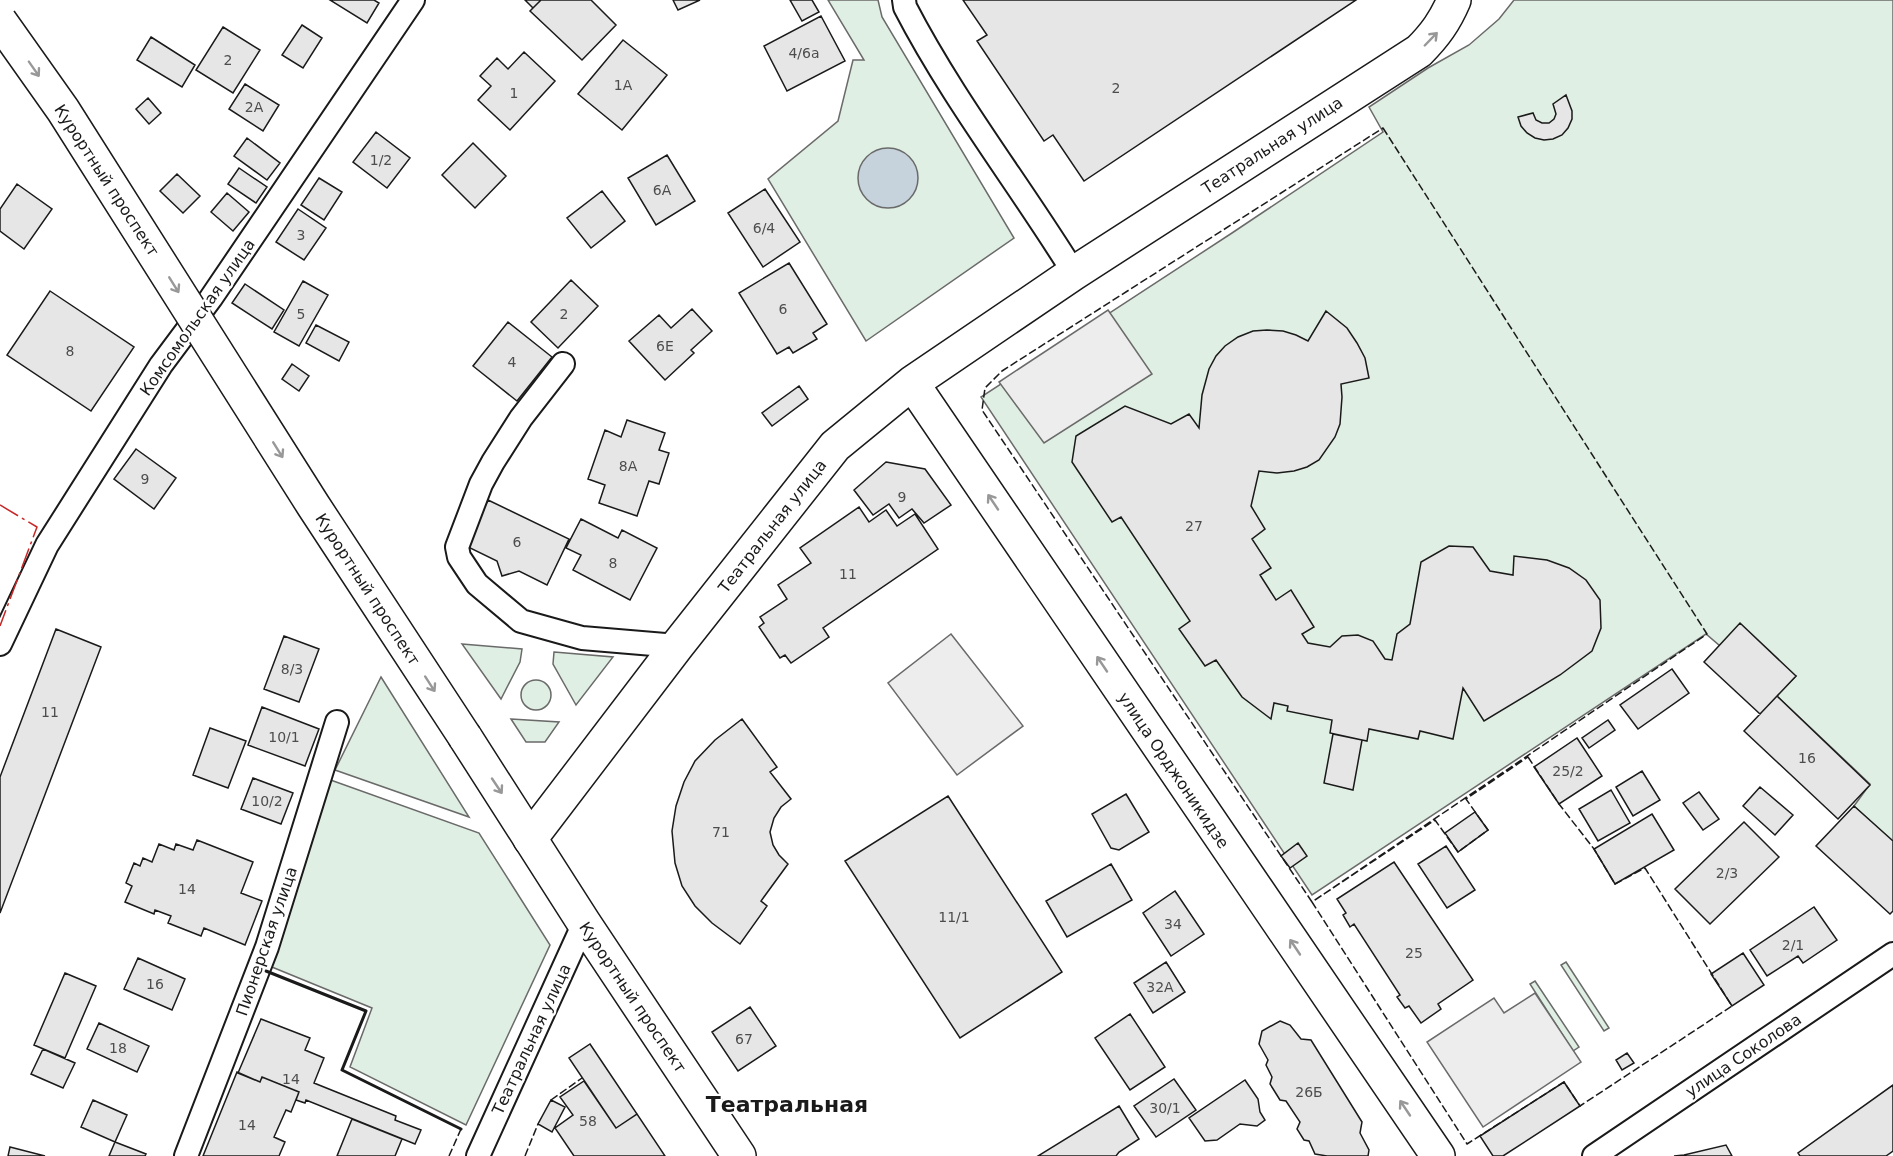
<svg xmlns="http://www.w3.org/2000/svg" width="1893" height="1156" viewBox="0 0 1893 1156" font-family="'DejaVu Sans',sans-serif">
<style>
.green{fill:#e0efe3;stroke:#6a6a6a;stroke-width:1.5}
.parking{fill:#ededed;stroke:#6a6a6a;stroke-width:1.5}
.water{fill:#c6d2dc;stroke:#6a6a6a;stroke-width:1.5}
.building{fill:#e6e6e6;stroke:#1a1a1a;stroke-width:1.5}
.lines{fill:none;stroke-linecap:round;stroke-linejoin:round}
.minor-casing{stroke:#1a1a1a;stroke-width:26}
.secondary-casing{stroke:#1a1a1a;stroke-width:36}
.primary-casing{stroke:#1a1a1a;stroke-width:36}
.minor{stroke:#fff;stroke-width:22}
.secondary{stroke:#fff;stroke-width:33}
.primary{stroke:#fff;stroke-width:33}
.primary-bridge-casing{stroke:#1a1a1a;stroke-width:36;stroke-linecap:butt}
.primary-bridge{stroke:#fff;stroke-width:33}
.fence{stroke:#1a1a1a;stroke-width:1.5;stroke-dasharray:8 3;stroke-linecap:butt}
.wall{stroke:#1a1a1a;stroke-width:3}
.power{stroke:#c62828;stroke-width:1.5;stroke-dasharray:21 4.5 3 4.5;stroke-linecap:butt}
.oneway{stroke:#989898}
.labels{text-anchor:middle;stroke-width:4.5;stroke-linejoin:round;paint-order:stroke}
.number-label{font-size:14px;fill:#4d4d4d}
.street-label{font-size:16px;fill:#1a1a1a;stroke:#fff}
.district-label{font-size:22px;font-weight:bold;fill:#1a1a1a;stroke:#fff}
</style>
<rect width="100%" height="100%" fill="#fff"/>
<path class="green" d="M828 0H878L882 17 1014 238 866 341 768 179 838 121 853 60H864Z
M1514 0H1893V842L1854 806 1870 784 1777 696 1796 676 1719 645 1706 634 1312 895 981 397 1232 233 1383 132 1369 107 1428 68 1469 45 1499 19Z
M462 644 522 649 520 662 501 699Z
M554 652 613 657 576 705 553 664Z
M381 677 469 817 335 770Z
M521 695a15 15 0 1 1 30 0a15 15 0 1 1-30 0Z
M511 719 559 722 545 742H526Z
M325 778 479 833 550 945 466 1125 350 1067 372 1008 267 965Z
M1566 962 1609 1028 1604 1031 1561 965Z
M1535 981 1579 1047 1573 1051 1530 984Z"/>
<path class="parking" d="M1108 310 1152 374 1044 443 999 382Z
M951 634 1023 726 957 775 888 683Z
M1535 993 1581 1062 1483 1127 1427 1042 1494 998 1504 1013Z"/>
<path class="water" d="M858 178a30 30 0 1 1 60 0a30 30 0 1 1-60 0Z"/>
<path class="building" d="M330 0H374L379 3 367 23Z
M525 0H541L533 8Z
M541 0H591L616 25 582 60 530 11Z
M673 0H700L678 10Z
M790 0H812L819 12 802 21Z
M963 0H1356L1084 181 1053 135 1044 141 977 41 987 35Z
M821 16 845 61 787 91 764 46Z
M302 25 322 38 303 68 282 55Z
M223 27 260 50 233 93 196 70Z
M151 37 195 65 182 87 137 60Z
M623 40 667 75 622 130 578 94Z
M524 52 555 81 510 130 478 100 491 86 480 76 497 58 508 69Z
M245 84 279 105 263 131 229 109Z
M1566 95 1572 111V119L1568 128 1562 135 1553 139 1544 140 1535 138 1527 133 1521 126 1518 117 1533 113 1536 120 1542 123H1549L1554 119 1556 114 1553 104Z
M148 98 161 113 149 124 136 109Z
M376 132 410 158 387 188 353 162Z
M247 138 280 163 267 180 234 156Z
M473 143 506 176 475 208 442 175Z
M667 155 695 201 656 225 628 178Z
M239 168 267 187 256 203 228 184Z
M177 174 200 196 183 213 160 191Z
M319 178 342 192 324 220 301 205Z
M17 184 52 209 24 249 0 231V209Z
M765 189 800 242 763 267 728 213Z
M602 191 625 221 591 248 567 218Z
M227 193 249 212 233 231 211 212Z
M298 209 326 228 304 260 276 242Z
M789 263 827 324 813 333 817 339 793 353 789 347 777 354 739 293Z
M571 280 598 306 558 348 531 322Z
M303 281 328 295 299 346 274 332Z
M245 284 284 310 272 329 232 303Z
M50 291 134 347 91 411 7 355Z
M692 309 712 331 691 350 694 353 665 380 629 341 659 315 671 328Z
M1326 311 1347 328 1357 343 1365 358 1369 378 1341 384 1342 397 1340 424 1335 437 1319 460 1307 467 1294 471 1277 473 1259 471 1251 506 1265 529 1252 539 1271 568 1260 575 1276 600 1291 590 1314 627 1302 634 1308 643 1330 647 1342 636 1358 635 1373 641 1385 659 1392 660 1397 634 1410 624 1421 562 1449 546 1473 547 1490 571 1513 575 1514 556 1547 560 1569 568 1586 580 1600 600 1601 628 1592 651 1560 675 1484 721 1463 688 1453 739 1420 731 1418 739 1369 729 1367 741 1362 740 1330 733 1332 720 1287 711 1288 706 1274 703 1271 719 1242 697 1216 660 1205 666 1179 629 1190 621 1121 517 1112 522 1072 462 1076 436 1125 406 1171 424 1189 414 1199 428 1202 395 1209 369 1216 356 1225 346 1238 337 1253 331 1267 330 1283 331 1296 335 1308 341Z
M508 322 552 357 517 401 473 366Z
M316 325 349 342 339 361 306 343Z
M292 364 309 376 299 391 282 379Z
M799 386 808 399 772 426 762 413Z
M627 420 665 433 659 450 669 453 659 484 649 481 637 516 599 503 605 485 588 479 605 430 621 437Z
M136 449 176 478 154 509 114 479Z
M886 462 925 469 951 505 924 523 912 509 899 518 889 504 873 515 854 490Z
M488 500 569 539 547 585 519 571 502 576 497 561 466 546Z
M859 507 869 522 886 510 897 526 915 514 938 549 823 628 829 637 791 663 785 655 780 658 759 627 764 623 760 617 787 599 778 585 811 563 800 548Z
M581 519 618 538 622 530 657 548 630 600 573 570 581 555 566 548Z
M1740 623 1796 676 1760 714 1704 662Z
M56 629 101 647 0 913V777Z
M284 636 319 649 299 702 264 689Z
M1672 669 1689 693 1638 729 1620 705Z
M1777 696 1870 785 1838 819 1744 731Z
M262 707 319 729 305 766 248 745Z
M742 719 777 767 770 772 791 799 781 807 774 818 770 832 773 845 779 855 788 864 761 901 767 906 740 944 712 923 695 906 682 886 675 863 672 831 676 806 684 782 695 761 715 740Z
M1608 720 1615 730 1589 748 1582 738Z
M210 728 246 741 228 788 193 775Z
M1333 734 1362 740 1353 790 1324 783Z
M1577 738 1602 776 1559 804 1534 767Z
M1642 771 1660 800 1633 816 1616 787Z
M253 778 293 793 281 824 241 809Z
M1760 787 1793 815 1775 835 1743 806Z
M1611 790 1630 823 1598 841 1579 809Z
M1699 792 1719 819 1703 830 1683 803Z
M1126 794 1149 832 1119 850 1111 848 1092 814Z
M948 796 1062 972 960 1038 845 861Z
M1854 806 1893 841V911L1890 914 1816 846Z
M1475 812 1488 830 1458 852 1445 833Z
M1652 814 1674 850 1615 884 1594 849Z
M1744 822 1779 857 1710 924 1675 889Z
M197 840 253 862 241 893 262 901 245 945 204 928 201 936 168 923 171 916 155 910 154 914 125 902 132 886 126 883 134 863 140 866 143 858 152 862 159 844 174 850 176 844 193 850Z
M1298 843 1307 856 1290 868 1281 856Z
M1446 846 1475 890 1447 908 1418 864Z
M1394 862 1473 980 1438 1004 1441 1009 1421 1023 1409 1006 1405 1008 1397 997 1400 995 1354 924 1350 927 1343 915 1346 913 1337 899Z
M1111 864 1132 900 1067 937 1046 901Z
M1175 891 1204 934 1171 956 1143 913Z
M1814 907 1837 940 1803 963 1798 956 1767 976 1750 950Z
M1743 953 1764 985 1732 1006 1711 974Z
M138 958 185 979 172 1010 124 989Z
M1166 962 1185 992 1153 1013 1134 983Z
M65 973 96 986 65 1058 34 1045Z
M750 1007 776 1046 738 1071 712 1032Z
M1130 1014 1165 1067 1130 1090 1095 1038Z
M261 1019 310 1038 305 1050 324 1058 314 1083 396 1116 395 1120 421 1130 415 1144 306 1100 305 1103 296 1100 299 1092 262 1077 260 1082 238 1073Z
M1280 1021 1290 1025 1301 1039 1311 1040 1362 1122 1360 1133 1369 1150 1368 1156H1327L1315 1154 1309 1141 1304 1140 1297 1129 1300 1122 1286 1101 1280 1100 1270 1084 1272 1077 1266 1065 1268 1060 1259 1044 1262 1031Z
M99 1023 149 1046 137 1072 87 1049Z
M590 1044 637 1114 616 1128 569 1058Z
M43 1049 75 1063 63 1088 31 1074Z
M1627 1053 1634 1063 1622 1070 1616 1060Z
M237 1072 260 1082 262 1077 299 1092 291 1112 286 1110 274 1137 285 1142 279 1156H203Z
M1174 1079 1196 1110 1156 1137 1134 1106Z
M1245 1080 1258 1099 1260 1112 1265 1120 1257 1126 1240 1124 1217 1140 1205 1141 1189 1118Z
M584 1081 616 1128 637 1114 665 1156H574L555 1128 573 1115 560 1097Z
M1564 1082 1580 1106 1503 1156H1493L1480 1136Z
M1893 1085V1151L1886 1156H1800L1798 1153Z
M93 1100 127 1115 115 1142 81 1127Z
M551 1100 565 1107 552 1132 538 1124Z
M1119 1106 1139 1139 1119 1152 1116 1156H1038Z
M352 1119 402 1139 395 1156H337Z
M115 1142 146 1154 145 1156H109Z
M1726 1145 1732 1156H1674L1684 1155Z
M10 1147 45 1156H8Z"/>
<g class="lines">
<defs>
<path id="minor" d="M904 0 905 7C953 100 1019 184 1074 273
M563 364 521 418 493 462 481 484 457 547 459 557 477 584 521 621 582 638 677 646
M0 644 47 545 161 365 211 298 413 0
M186 1156 267 947 337 722
M478 1156 584 923
M1594 1156 1893 954"/>
<path id="secondary" d="M912 383 1438 1156
M530 839 677 646 835 446 912 383 1074 273 1419 51C1435 35 1445 21 1454 0"/>
<path id="primary" d="M465 737 584 923 739 1156"/>
</defs>
<use href="#minor" class="minor-casing"/>
<use href="#secondary" class="secondary-casing"/>
<use href="#primary" class="primary-casing"/>
<use href="#minor" class="minor"/>
<use href="#secondary" class="secondary"/>
<use href="#primary" class="primary"/>
<defs>
<path id="primary-bridge" d="M0 21 63 110 313 505 465 737"/>
</defs>
<use href="#primary-bridge" class="primary-bridge-casing"/>
<use href="#primary-bridge" class="primary-bridge"/>
<path class="fence" d="M1383 128 1707 634 1312 902 982 410 985 388 1002 371Z
M1528 757 1559 804 1594 849 1615 884 1645 868 1732 1006 1580 1106 1564 1082 1467 1144 1312 902 1435 820 1458 852 1488 830 1466 799Z
M551 1100 582 1078
M449 1156 461 1129
M525 1156 538 1124"/>
<path class="wall" d="M266 971 366 1011 342 1070 461 1129"/>
<path class="power" d="M0 505 37 527 0 626"/>
</g>
<defs><path id="oneway-shaft" d="M-6 0H5M1.5-3L5.5 0L1.5 3" fill="none" stroke-width="1.6" stroke-linecap="round" stroke-linejoin="round" transform="scale(1.5)"/></defs>
<g class="oneway">
<use href="#oneway-shaft" transform="translate(1431 39) rotate(-46)"/>
<use href="#oneway-shaft" transform="translate(34 69) rotate(55)"/>
<use href="#oneway-shaft" transform="translate(174 285) rotate(58)"/>
<use href="#oneway-shaft" transform="translate(278 450) rotate(58)"/>
<use href="#oneway-shaft" transform="translate(993 502) rotate(-124)"/>
<use href="#oneway-shaft" transform="translate(1102 664) rotate(-124)"/>
<use href="#oneway-shaft" transform="translate(430 684) rotate(57)"/>
<use href="#oneway-shaft" transform="translate(497 786) rotate(56)"/>
<use href="#oneway-shaft" transform="translate(1295 947) rotate(-124)"/>
<use href="#oneway-shaft" transform="translate(1405 1108) rotate(-124)"/>
</g>
<g class="labels">
<g class="number-label">
<text x="804" y="58">4/6а</text>
<text x="228" y="65">2</text>
<text x="623" y="90">1А</text>
<text x="1116" y="93">2</text>
<text x="514" y="98">1</text>
<text x="254" y="112">2А</text>
<text x="381" y="165">1/2</text>
<text x="662" y="195">6А</text>
<text x="764" y="233">6/4</text>
<text x="301" y="240">3</text>
<text x="783" y="314">6</text>
<text x="301" y="319">5</text>
<text x="564" y="319">2</text>
<text x="665" y="351">6Е</text>
<text x="70" y="356">8</text>
<text x="512" y="367">4</text>
<text x="628" y="471">8А</text>
<text x="145" y="484">9</text>
<text x="902" y="502">9</text>
<text x="1194" y="531">27</text>
<text x="517" y="547">6</text>
<text x="613" y="568">8</text>
<text x="848" y="579">11</text>
<text x="292" y="674">8/3</text>
<text x="50" y="717">11</text>
<text x="284" y="742">10/1</text>
<text x="1807" y="763">16</text>
<text x="1568" y="776">25/2</text>
<text x="267" y="806">10/2</text>
<text x="721" y="837">71</text>
<text x="1727" y="878">2/3</text>
<text x="187" y="894">14</text>
<text x="954" y="922">11/1</text>
<text x="1173" y="929">34</text>
<text x="1793" y="950">2/1</text>
<text x="1414" y="958">25</text>
<text x="155" y="989">16</text>
<text x="1160" y="992">32А</text>
<text x="744" y="1044">67</text>
<text x="118" y="1053">18</text>
<text x="291" y="1084">14</text>
<text x="1309" y="1097">26Б</text>
<text x="1165" y="1113">30/1</text>
<text x="588" y="1126">58</text>
<text x="247" y="1130">14</text>
</g>
<g class="street-label">
<text transform="translate(1272 145) rotate(-33)" y="6">Театральная улица</text>
<text transform="translate(107 180) rotate(57)" y="6">Курортный проспект</text>
<text transform="translate(197 317) rotate(-55)" y="6">Комсомольская улица</text>
<text transform="translate(772 526) rotate(-52)" y="6">Театральная улица</text>
<text transform="translate(368 589) rotate(57)" y="6">Курортный проспект</text>
<text transform="translate(1174 770) rotate(56)" y="6">улица Орджоникидзе</text>
<text transform="translate(266 941) rotate(-71)" y="6">Пионерская улица</text>
<text transform="translate(633 997) rotate(56)" y="6">Курортный проспект</text>
<text transform="translate(531 1039) rotate(-65)" y="6">Театральная улица</text>
<text transform="translate(1743 1055) rotate(-34)" y="6">улица Соколова</text>
</g>
<g class="district-label">
<text x="787" y="1112">Театральная</text>
</g>
</g>
</svg>
